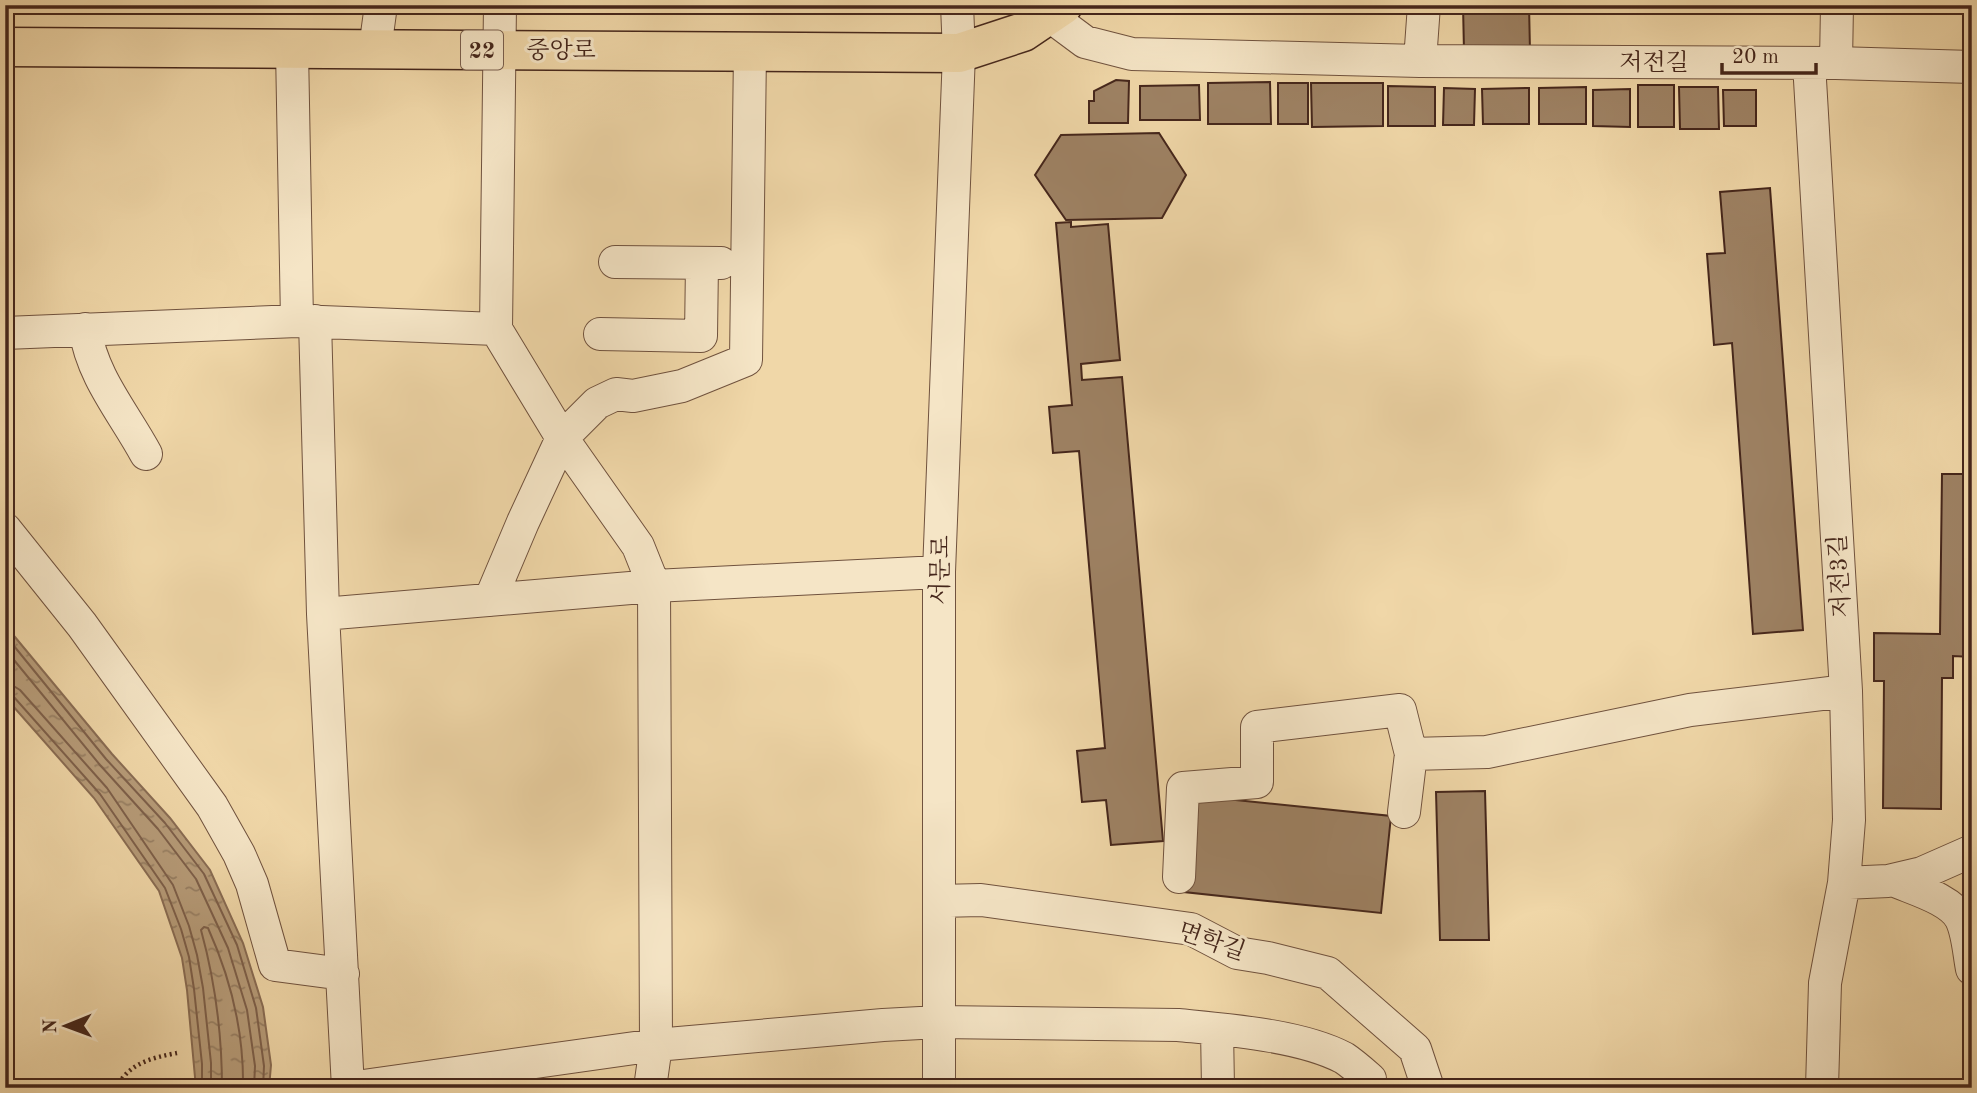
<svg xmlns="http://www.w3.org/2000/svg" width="1977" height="1093" viewBox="0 0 1977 1093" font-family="'Old Standard TT','Noto Serif KR',serif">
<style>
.water{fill:url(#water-ripples);stroke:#896c53;stroke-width:2}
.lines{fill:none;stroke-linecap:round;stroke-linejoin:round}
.shore{stroke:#7e604a;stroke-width:2}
.building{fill:#9e8264;stroke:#45261b;stroke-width:2}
.minor-casing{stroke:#70523e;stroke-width:34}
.major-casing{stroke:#45261b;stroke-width:41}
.path{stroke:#45261b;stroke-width:4.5;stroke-dasharray:2 3.5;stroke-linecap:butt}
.minor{stroke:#f5e5c6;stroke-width:32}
.major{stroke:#f0d7a8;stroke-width:38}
.labels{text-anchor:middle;stroke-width:6;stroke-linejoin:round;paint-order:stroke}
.shield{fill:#f5e5c6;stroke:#7a5f4e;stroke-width:2}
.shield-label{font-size:23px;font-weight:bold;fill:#45261b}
.street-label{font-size:24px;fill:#45261b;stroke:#f5e5c6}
</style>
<defs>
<pattern id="water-ripples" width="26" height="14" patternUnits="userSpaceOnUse" patternTransform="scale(1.75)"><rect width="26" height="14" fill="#b69b78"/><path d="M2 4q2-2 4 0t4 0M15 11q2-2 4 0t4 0" fill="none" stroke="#967e62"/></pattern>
</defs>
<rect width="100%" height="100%" fill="#f0d7a8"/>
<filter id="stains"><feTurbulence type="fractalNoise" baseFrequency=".00286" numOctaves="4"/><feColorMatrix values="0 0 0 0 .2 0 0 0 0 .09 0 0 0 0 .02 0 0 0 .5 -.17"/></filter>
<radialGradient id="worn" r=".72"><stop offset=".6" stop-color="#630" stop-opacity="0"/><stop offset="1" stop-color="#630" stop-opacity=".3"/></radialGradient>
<path class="water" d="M5 625 112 754 170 818 210 870 243 943 263 1007 271 1065 269 1088H196L187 990 182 958 159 891 94 798 5 697Z"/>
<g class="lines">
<path class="shore" d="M5 635 106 759 165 823 204 874 237 945 256 1008 264 1066 263 1088
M5 649 100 765 158 829 196 879 228 948 247 1010 255 1066 254 1088
M5 684 12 685 20 690 107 788 173 885 189 926 197 955 203 988 211 1063V1088
M5 693 13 696 100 794 165 888 181 929 189 957 194 989 202 1064V1088
M222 1088C222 1035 215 981 201 930L204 927 208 928C231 979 244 1032 243 1088"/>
</g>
<path class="building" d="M1463 5H1529L1530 51H1464Z
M1116 80 1129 81 1128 123H1089V101H1094V91Z
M1270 82 1271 124H1208V83Z
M1278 83H1308V124H1278Z
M1311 83H1383V126L1312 127Z
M1199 85 1200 120H1140V86Z
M1638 85H1674V127H1638Z
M1388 86 1435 87V126H1388Z
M1586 87V124H1539V88Z
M1679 87H1718L1719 129H1680Z
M1444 88 1475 89 1474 125H1443Z
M1529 88V124H1483L1482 89Z
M1630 89V127L1593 126V90Z
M1723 90H1756V126H1724Z
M1159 133 1186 175 1162 218 1066 220 1035 175 1061 135Z
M1967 140H1972V657L1953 656V678H1942L1941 809 1883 808 1884 681H1874V633L1940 634 1942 474H1965Z
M1770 188 1803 630 1753 634 1732 343 1714 345 1707 254 1725 253 1720 192Z
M1071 222V227L1108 224 1120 360 1081 364 1082 380 1122 377 1163 841 1111 845 1106 800 1082 802 1077 751 1105 748 1079 451 1053 453 1049 407 1072 405 1056 223Z
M1485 791 1489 940H1440L1436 792Z
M1187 795 1391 816 1381 913 1184 892 1189 848Z"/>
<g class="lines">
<defs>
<path id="minor" d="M1050 16 1085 42 1132 54 1420 61 1836 63 1972 67
M292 49 297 321 496 329
M375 49 381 5
M1420 61 1424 5
M1809 63 1846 691 1849 820 1844 883 1825 983 1822 1088
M1836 63 1837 5
M615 262 721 263
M315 321 323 614 654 586 638 546 562 438 496 329 500 5
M85 329C92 377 124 413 146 454
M5 333 297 321
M600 334 701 336 702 263
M5 529 82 625 212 806 239 854 252 884 275 965 343 974
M490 600 523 522 562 438 597 403 616 394 633 396 682 386 746 360 750 51
M323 614 348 1088
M1404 812 1411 754 1487 752 1690 710 1846 691
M1179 877 1183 788 1257 782V727L1400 710 1411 754
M1893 880C1913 889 1951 899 1961 919 1968 933 1969 954 1972 969
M1844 883 1888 881 1922 873 1972 851
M939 901 981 900 1191 929 1237 953 1268 958 1328 973 1415 1049 1428 1088
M1217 1029 1218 1088
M349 1088 656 1045 883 1025 939 1022 1178 1025C1228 1030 1300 1035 1344 1058 1353 1064 1362 1072 1370 1079V1088
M650 1088 656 1045 654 586 939 572
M939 1088V572L959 53 957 5"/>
<path id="major" d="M5 47 959 53 1023 32 1063 5"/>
</defs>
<use href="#minor" class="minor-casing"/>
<use href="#major" class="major-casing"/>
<path class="path" d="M116 1088C129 1063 151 1058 177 1053"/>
<use href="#minor" class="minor"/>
<use href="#major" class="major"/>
</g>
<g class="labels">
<rect class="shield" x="461" y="30.5" width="42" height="39" rx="5"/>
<g class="shield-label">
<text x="482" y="58">22</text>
</g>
<g class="street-label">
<text x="561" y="58">중앙로</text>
<text x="1654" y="70">저전길</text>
<text transform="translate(940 570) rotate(-89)" y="8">서문로</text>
<text transform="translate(1839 576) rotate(-93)" y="8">저전3길</text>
<text transform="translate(1212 941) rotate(19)" y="8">면학길</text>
</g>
</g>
<rect width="1977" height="1093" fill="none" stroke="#f0d7a8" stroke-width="28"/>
<rect x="7" y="7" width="1963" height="1079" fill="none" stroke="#45261b" stroke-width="3.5"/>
<rect x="14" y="14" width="1949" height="1065" fill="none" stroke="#45261b" stroke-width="2"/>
<g transform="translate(66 1026) rotate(269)" stroke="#f5e5c6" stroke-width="5" paint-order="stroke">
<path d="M0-5L12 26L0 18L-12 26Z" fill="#45261b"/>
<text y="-10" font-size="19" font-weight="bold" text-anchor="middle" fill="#45261b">N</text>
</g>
<path d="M1722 63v10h94v-10" fill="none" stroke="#45261b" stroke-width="3.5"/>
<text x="1732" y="63" font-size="21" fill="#45261b" stroke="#f5e5c6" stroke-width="5" paint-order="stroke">20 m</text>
<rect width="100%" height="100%" filter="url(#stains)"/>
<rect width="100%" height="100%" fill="url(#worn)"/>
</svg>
